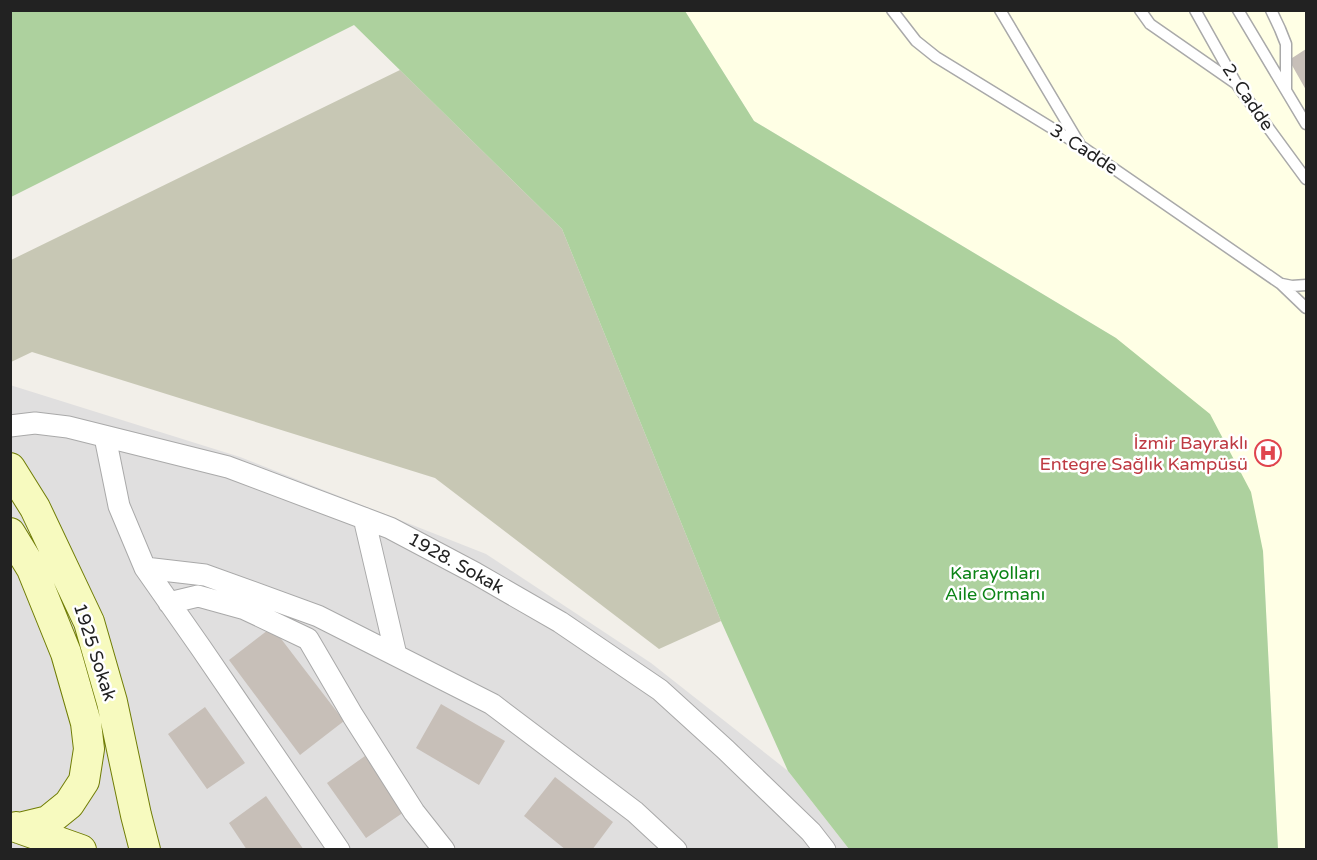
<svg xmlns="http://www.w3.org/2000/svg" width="1317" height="860" viewBox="0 0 1317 860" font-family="'Varela Round',sans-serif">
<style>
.residential{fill:#e0dfdf}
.education{fill:#ffffe5}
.construction{fill:#c7c7b4}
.forest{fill:#add19e}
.building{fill:#c7bfb8}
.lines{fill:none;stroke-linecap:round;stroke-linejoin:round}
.service-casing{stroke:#a9a9a9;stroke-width:13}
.minor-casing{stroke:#a9a9a9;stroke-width:23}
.secondary-casing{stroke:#707d05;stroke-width:32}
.service{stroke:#fff;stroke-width:10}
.minor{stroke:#fff;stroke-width:21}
.secondary{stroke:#f7fabf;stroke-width:30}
.labels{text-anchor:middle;stroke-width:5;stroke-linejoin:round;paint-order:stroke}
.street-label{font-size:18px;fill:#222;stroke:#fff}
.health-label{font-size:18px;fill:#be3a42;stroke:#fff;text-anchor:end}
.park-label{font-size:18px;fill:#0c8416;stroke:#fff}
</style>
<rect width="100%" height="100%" fill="#f2efe9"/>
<path class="residential" d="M10 385 240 457 486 554 651 663 788 771 849 849H11Z"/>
<path class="education" d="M685 11H1306V849H1278L1263 551 1116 338 754 121Z"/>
<path class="construction" d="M400 70 562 229 721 621 659 649 435 478 32 352 11 362V260Z"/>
<path class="forest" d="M11 10 685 11 754 121 1116 338 1210 414 1251 492 1263 551 1278 849H849L788 771 721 621 562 229 354 25 11 197Z"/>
<path class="building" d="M1306 49V90L1289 60Z
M272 627 344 721 300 755 229 660Z
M441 704 505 741 479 785 416 748Z
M205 707 245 763 207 789 168 734Z
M365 756 404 812 366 838 327 783Z
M555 777 613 822 592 850H566L524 816Z
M266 796 304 850H247L229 823Z"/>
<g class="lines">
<defs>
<path id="service" d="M892 10 916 41 936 57 1081 146 1281 284 1306 308
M1000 10 1079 143
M1140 10 1150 24 1235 83
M1195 10 1237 85 1306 179
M1238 10 1306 124
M1271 10 1280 29 1286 44V90
M1282 284 1292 286 1306 285"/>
<path id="minor" d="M10 426 35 423 68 427 228 467 390 528 475 573 560 622 660 690 726 750 811 832 825 850
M105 437 119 506 145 568 201 648 339 850
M364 518 396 655
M145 568 205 575 318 616 492 704 635 812 676 850
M169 603 198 596 245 609 308 639 353 716 414 812 444 850"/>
<path id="secondary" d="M10 468 35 508 89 622 112 702 136 815 145 850
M10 533 32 569 66 653 86 723 89 749 84 781 69 804 48 821 19 828
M16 827 81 850"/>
</defs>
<use href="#service" class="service-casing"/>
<use href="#minor" class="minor-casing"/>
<use href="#secondary" class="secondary-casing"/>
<use href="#service" class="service"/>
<use href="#minor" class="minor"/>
<use href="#secondary" class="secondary"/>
</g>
<defs>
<symbol id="hospital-ring" viewBox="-11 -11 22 22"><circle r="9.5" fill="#fff" stroke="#e0444e" stroke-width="1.5"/><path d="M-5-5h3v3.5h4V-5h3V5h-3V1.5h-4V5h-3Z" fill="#e0444e"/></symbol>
</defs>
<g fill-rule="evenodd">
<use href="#hospital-ring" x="1253" y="438" width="30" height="30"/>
</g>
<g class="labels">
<g class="street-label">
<text transform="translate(1248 97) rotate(56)" y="6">2. Cadde</text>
<text transform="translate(1084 149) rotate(33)" y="6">3. Cadde</text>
<text transform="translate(456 563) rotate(29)" y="6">1928. Sokak</text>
<text transform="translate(95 652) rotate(72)" y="6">1925 Sokak</text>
</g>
<g class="health-label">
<text x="1248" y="449">İzmir Bayraklı<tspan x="1248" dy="21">Entegre Sağlık Kampüsü</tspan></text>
</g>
<g class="park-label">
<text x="995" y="579">Karayolları<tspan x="995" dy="21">Aile Ormanı</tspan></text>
</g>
</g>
<rect width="1317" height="860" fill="none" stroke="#222222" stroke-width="24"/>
</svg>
